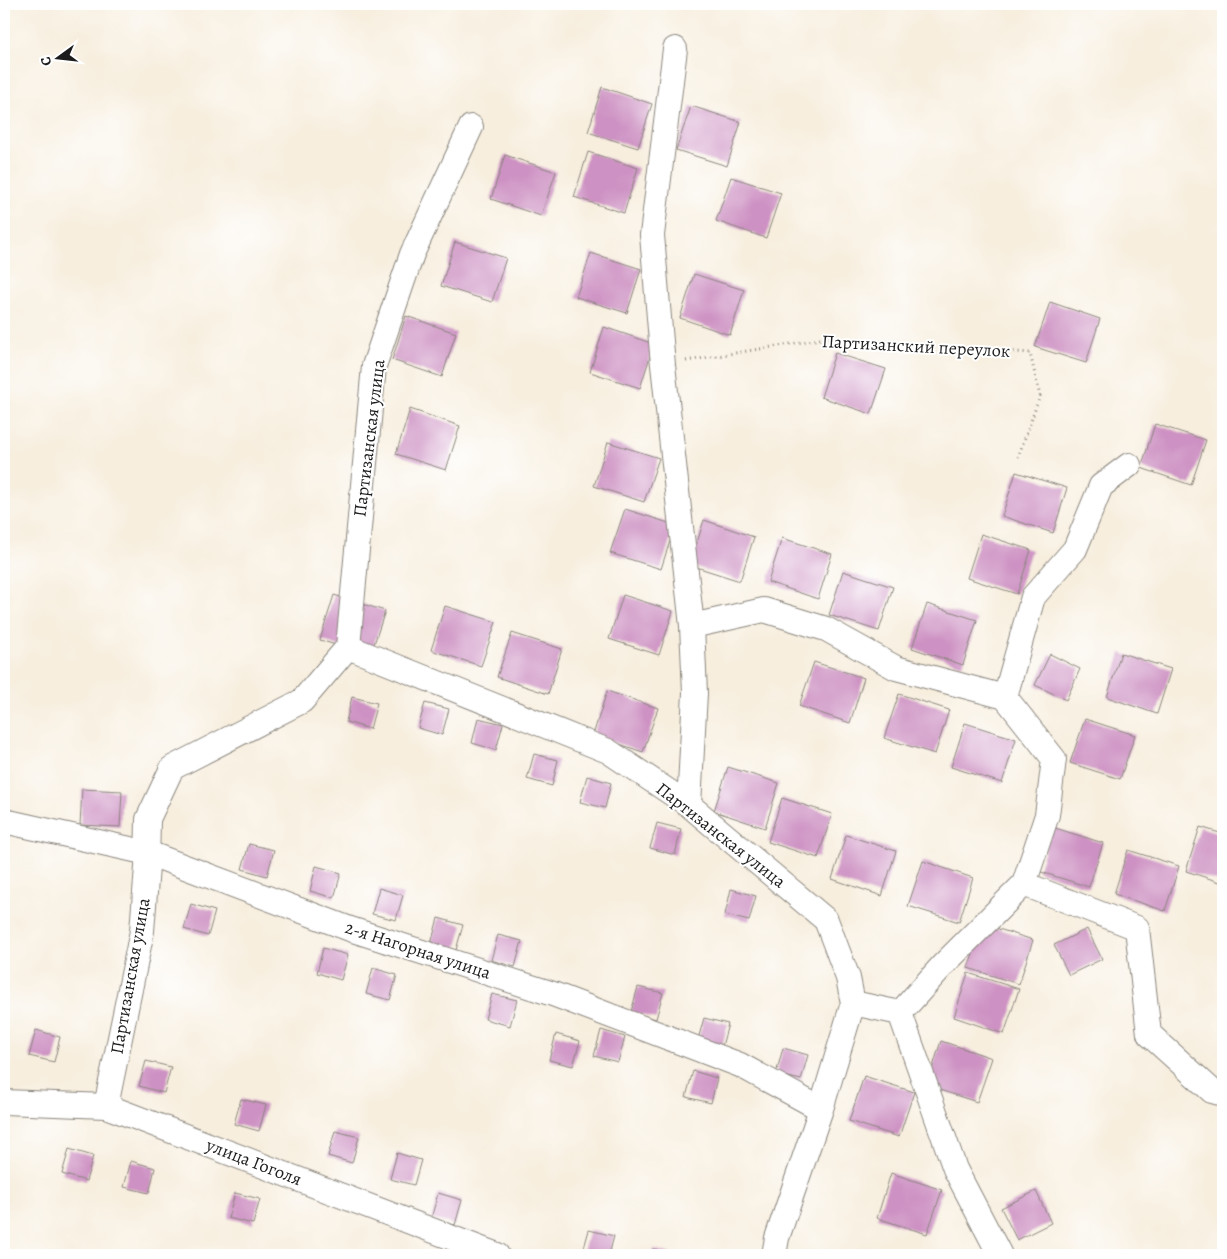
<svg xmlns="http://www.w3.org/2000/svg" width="1227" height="1259" viewBox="0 0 1227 1259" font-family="Alegreya,serif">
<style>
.building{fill:#cd92c3}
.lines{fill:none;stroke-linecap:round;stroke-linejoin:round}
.minor-casing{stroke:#8a857d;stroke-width:26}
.path{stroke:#8a857d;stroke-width:3;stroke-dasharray:1 4;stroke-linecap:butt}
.minor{stroke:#fff;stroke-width:24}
.labels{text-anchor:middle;stroke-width:4;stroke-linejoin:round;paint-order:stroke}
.street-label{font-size:18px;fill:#1c1c1c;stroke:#fff}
</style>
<rect width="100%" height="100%" fill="#fff"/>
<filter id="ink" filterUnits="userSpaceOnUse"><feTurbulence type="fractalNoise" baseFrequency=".02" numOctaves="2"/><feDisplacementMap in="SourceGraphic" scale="10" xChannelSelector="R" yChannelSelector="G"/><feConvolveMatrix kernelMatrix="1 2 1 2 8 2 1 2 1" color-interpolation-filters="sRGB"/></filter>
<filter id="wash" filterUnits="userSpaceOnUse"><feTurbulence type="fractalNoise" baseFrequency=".0096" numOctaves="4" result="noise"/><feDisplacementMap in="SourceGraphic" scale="20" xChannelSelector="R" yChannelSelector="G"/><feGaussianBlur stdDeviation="1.12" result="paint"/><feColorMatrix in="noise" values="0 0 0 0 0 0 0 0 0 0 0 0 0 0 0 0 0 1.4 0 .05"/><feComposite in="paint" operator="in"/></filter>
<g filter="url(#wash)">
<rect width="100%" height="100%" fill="#f7eede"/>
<g id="blocks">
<path class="building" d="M602 87 652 104 638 148 588 132Z
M691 106 741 122 727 166 676 150Z
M588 152 638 168 624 213 574 197Z
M505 155 556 172 541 216 491 199Z
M731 177 781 193 766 238 716 221Z
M455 242 506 258 492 302 441 286Z
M591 253 641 269 627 313 576 297Z
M694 274 744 290 730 335 680 318Z
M1050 302 1100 319 1086 363 1035 347Z
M406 316 456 333 442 377 392 360Z
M604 327 654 344 640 388 590 372Z
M835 353 886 369 871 414 821 397Z
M410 409 460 426 446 470 396 454Z
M1155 424 1206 440 1191 485 1141 468Z
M608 442 659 458 644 502 594 486Z
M1016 472 1067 488 1053 533 1002 516Z
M625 509 675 525 661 569 610 553Z
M704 520 754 537 740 581 690 565Z
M981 534 1031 550 1017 594 967 578Z
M782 538 832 554 818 599 768 582Z
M843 571 893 587 879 631 829 615Z
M334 595 385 611 370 656 320 640Z
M623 595 673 611 659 655 609 639Z
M927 604 977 620 963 665 912 648Z
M445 606 496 622 481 666 431 650Z
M512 633 562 649 548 694 497 677Z
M1121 653 1171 669 1157 714 1107 697Z
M1050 654 1080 669 1066 700 1035 685Z
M814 662 864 678 850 723 799 706Z
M607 691 658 708 643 752 593 735Z
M899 694 949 710 935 754 884 738Z
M352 697 377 703 370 729 346 722Z
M425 703 449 709 442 735 418 728Z
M478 718 503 724 496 750 472 743Z
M1085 719 1135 735 1120 779 1070 763Z
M965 723 1016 739 1002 783 951 767Z
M534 754 558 760 552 786 527 779Z
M728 767 779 783 765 828 714 811Z
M587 776 611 783 605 808 580 802Z
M82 789 122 791 120 827 80 825Z
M782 798 832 814 818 858 768 842Z
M657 823 681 829 675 855 650 848Z
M1052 827 1103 843 1089 887 1038 871Z
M1200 827 1223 834V883L1186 871Z
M846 835 896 851 882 896 832 879Z
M249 844 274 850 267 876 242 869Z
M1128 850 1179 866 1165 911 1114 894Z
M923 861 973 878 959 922 908 906Z
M316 866 341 873 334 898 310 891Z
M379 888 403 895 396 920 372 914Z
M731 889 756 896 749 921 725 915Z
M191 904 215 911 208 936 184 929Z
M438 918 463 925 456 950 431 944Z
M983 924 1033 940 1019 984 968 968Z
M1087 929 1102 959 1069 975 1054 945Z
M498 935 522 941 515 967 491 960Z
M323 948 348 955 341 980 317 973Z
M373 968 397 975 390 1000 366 994Z
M968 973 1019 989 1004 1034 954 1017Z
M638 987 663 993 656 1019 631 1012Z
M492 994 517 1000 510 1026 485 1019Z
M704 1018 728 1024 721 1050 697 1043Z
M36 1030 60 1037 54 1062 29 1056Z
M601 1030 625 1037 618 1062 594 1056Z
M556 1034 580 1041 573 1066 549 1060Z
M941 1041 992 1058 977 1102 927 1086Z
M783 1048 808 1055 801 1080 776 1074Z
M146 1061 171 1067 164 1093 139 1086Z
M693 1071 717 1078 711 1103 686 1097Z
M864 1076 914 1092 899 1137 849 1121Z
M241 1099 266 1105 259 1131 234 1124Z
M335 1131 359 1137 352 1163 328 1156Z
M69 1149 93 1156 86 1181 62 1174Z
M397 1153 421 1160 414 1185 390 1179Z
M131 1161 155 1168 149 1193 124 1187Z
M891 1173 942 1190 927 1234 877 1218Z
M1036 1191 1051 1223 1017 1240 1001 1208Z
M235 1193 260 1199 253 1224 228 1218Z
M438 1193 462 1200 455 1225 431 1219Z
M589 1230 614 1236 609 1255H582Z
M653 1249 675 1255H652Z"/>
</g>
</g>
<g filter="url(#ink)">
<use href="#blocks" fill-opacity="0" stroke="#8a857d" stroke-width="1"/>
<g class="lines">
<defs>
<path id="minor" d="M675 49 652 235 663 365 692 626 695 693 689 805
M692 626 764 610 826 629 896 668 1005 697
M348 647 608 751 689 805 826 920 848 978 853 1003 900 1013 955 1169 1000 1255
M4 821 148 853 350 929 553 994 740 1065 821 1109
M1024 884 1137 928 1149 1034 1212 1091 1223 1094
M900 1013 943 965 1024 884 1047 815 1054 759 1005 697 1033 597 1075 549 1101 486 1129 465
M4 1102 106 1106 497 1255
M106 1106 142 931 147 867 148 819 172 768 302 701 348 647 374 366 412 254 471 127
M774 1255 777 1238 821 1109 853 1003"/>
</defs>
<use href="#minor" class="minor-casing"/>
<path class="path" d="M686 361 827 338 1030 353 1040 396 1018 457"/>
<use href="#minor" class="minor"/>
</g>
</g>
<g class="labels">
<g class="street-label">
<text transform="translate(916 346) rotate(3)" y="6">Партизанский переулок</text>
<text transform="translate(369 438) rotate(-83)" y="6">Партизанская улица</text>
<text transform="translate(721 835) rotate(38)" y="6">Партизанская улица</text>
<text transform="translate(418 950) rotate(18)" y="6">2-я Нагорная улица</text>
<text transform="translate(130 976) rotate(-80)" y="6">Партизанская улица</text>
<text transform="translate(254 1162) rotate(21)" y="6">улица Гоголя</text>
</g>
</g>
<rect width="1227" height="1259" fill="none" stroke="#fff" stroke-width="20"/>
<g transform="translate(58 58) rotate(255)" stroke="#ffffff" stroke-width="4" paint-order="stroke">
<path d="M0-4L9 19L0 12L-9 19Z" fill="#1c1c1c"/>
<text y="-8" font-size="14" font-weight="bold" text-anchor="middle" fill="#1c1c1c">С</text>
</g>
</svg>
